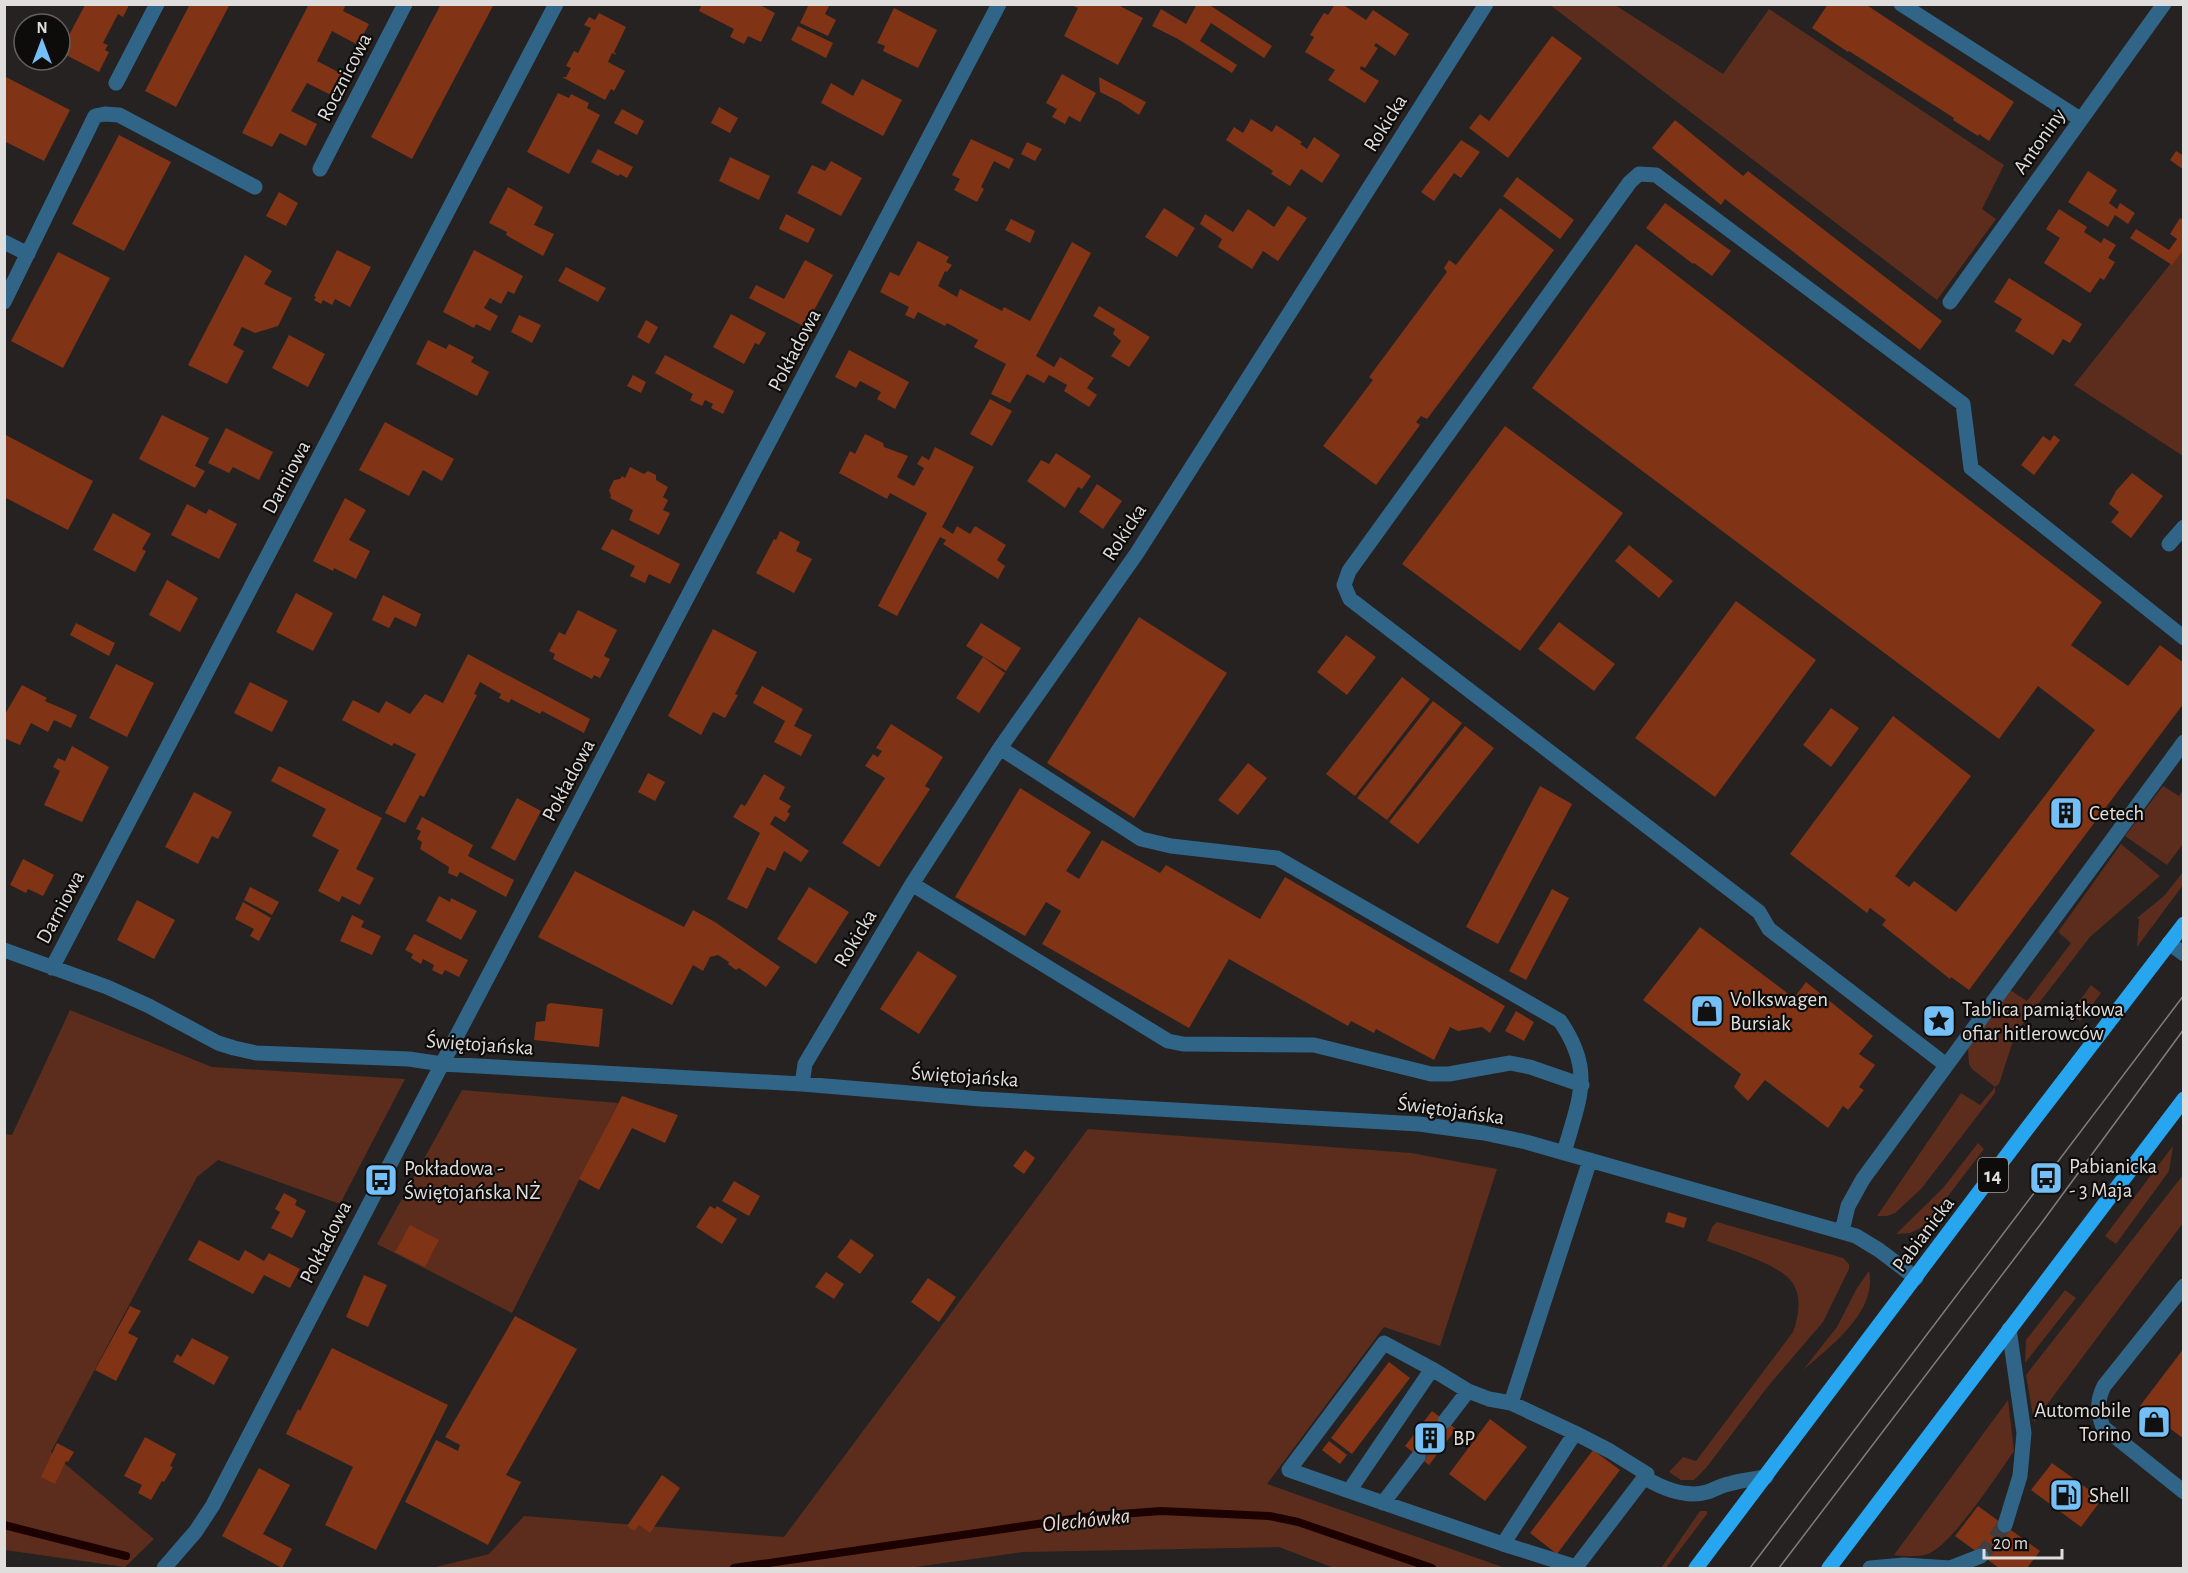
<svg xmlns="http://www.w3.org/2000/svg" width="2188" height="1573" viewBox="0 0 2188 1573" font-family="'Alegreya Sans',sans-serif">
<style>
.green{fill:#5c2d1d}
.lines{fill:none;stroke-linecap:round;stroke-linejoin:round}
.stream{stroke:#1d0000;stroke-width:8}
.building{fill:#813315}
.minor-tunnel{stroke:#413e3d;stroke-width:15;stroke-dasharray:15 8;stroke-linecap:butt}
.minor{stroke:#316588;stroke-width:15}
.major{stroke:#27a6ef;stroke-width:15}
.tram{stroke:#807d7c;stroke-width:1.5}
.labels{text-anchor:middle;stroke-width:4.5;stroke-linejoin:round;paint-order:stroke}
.shield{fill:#0d0c0b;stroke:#a19f9e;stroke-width:1.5}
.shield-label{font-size:20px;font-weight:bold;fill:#e0dedd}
.street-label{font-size:21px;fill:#e0dedd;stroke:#0d0c0b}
.poi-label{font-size:21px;fill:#e0dedd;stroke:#0d0c0b;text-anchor:start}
.water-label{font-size:22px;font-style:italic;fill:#efd7cf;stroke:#0d0c0b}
</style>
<rect width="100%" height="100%" fill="#252221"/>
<path class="green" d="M1550 5H1615L1723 74 1769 9 2004 165 1982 209 1996 219 1937 300Z
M2183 248V456L2074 385Z
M2163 786 2179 796 2183 790V844L2167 865 2125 836Z
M2121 844 2160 876 2090 937 2022 1025 2012 1044 1999 1084 1995 1087V1093L1921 1189 1895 1213 1887 1216H1877L1961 1093 1980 1105 1995 1087 1972 1069 1969 1064 1968 1050 1969 1046 2010 990 2027 1001 2071 943 2058 932Z
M2183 872V885L2137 947 2139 919 2137 918 2164 896Z
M2091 985 2101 993 2080 1021 2070 1014Z
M70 1010 212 1067 405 1079 340 1204 218 1160 197 1177 51 1452 154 1539 125 1567 5 1550V1134L12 1135Z
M462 1090 618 1103 512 1313 377 1244Z
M1088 1129 1411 1153 1497 1169 1440 1346 1384 1327 1267 1484 1505 1568H1334L1279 1547 1023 1552 908 1568H432L489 1554 524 1516 784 1537Z
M1978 1143 1984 1149 1925 1226 1910 1233 1896 1234 1943 1188Z
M2173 1146 2169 1171 2116 1244 2105 1236Z
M2183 1175V1223L2034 1422 2026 1375Z
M1717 1222 1843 1258 1849 1264V1269L1823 1322 1769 1385 1706 1468 1694 1480H1681L1669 1472 1683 1457 1696 1461 1793 1332C1799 1315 1802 1297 1792 1282 1779 1264 1728 1249 1707 1241L1712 1227Z
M1869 1271C1878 1311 1830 1347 1803 1370L1837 1327 1857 1288Z
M2065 1290 2076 1298 2025 1363 2026 1340Z
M2008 1400 2014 1451 2010 1457C1993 1481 1954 1541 1930 1553 1920 1558 1905 1556 1894 1555Z
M1700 1511H1707V1514L1666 1568H1661Z"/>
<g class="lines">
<path class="stream" d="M4 1525 126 1556
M734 1568 1093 1516 1161 1511 1269 1516 1298 1522 1432 1568"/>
</g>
<path class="building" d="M190 4H230L176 107 145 91Z
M309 4H346L343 11 369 24 358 45 332 31 317 61 342 74 331 95 307 83 291 111 317 124 306 146 280 133 272 147 242 133Z
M441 4H494L412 159 371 137Z
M702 4H758L775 13 761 42 748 36 744 44 730 37 734 29 699 11Z
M809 4H830L825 14 836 20 828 36 800 23Z
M1197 4H1208L1272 46 1264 58 1211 23 1200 41 1237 65 1232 73 1178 39 1152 26 1161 9 1186 24Z
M1335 4H1342L1366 20 1373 10 1409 34 1395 56 1376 43 1374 46 1378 48 1365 68 1361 66 1360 69 1379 81 1365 103 1328 80 1335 70 1305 52 1314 37 1310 35 1324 13 1328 15Z
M1828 4H1865L2014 102 1989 141 1979 134 1978 136 1953 120 1954 118 1849 51 1848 52 1812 28Z
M85 5H129L123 17 118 14 103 43 108 45 105 50 109 52 99 72 60 52Z
M1071 5H1118L1143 18 1118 65 1064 36 1078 8Z
M894 8 937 30 918 68 883 51 885 46 877 43Z
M599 13 626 27 614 52 617 55 612 53 608 62 625 71 614 91 611 89 605 100 562 77H566L571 68 566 66 567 64 574 51 578 53 591 28 584 25 589 17 595 20Z
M798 26 833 43 826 58 791 40Z
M1552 36 1582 58 1508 158 1469 128 1480 114 1489 121Z
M1062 74 1096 93 1080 122 1069 116 1065 124 1052 117 1057 109 1046 103Z
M4 76 70 110 44 161 4 141Z
M1099 77 1146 102 1139 115 1120 102 1100 92Z
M862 79 902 100 883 136 821 103 831 83 853 96Z
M558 93 569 98 571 94 589 103 587 108 600 115 569 174 527 152Z
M719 107 738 118 730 133 711 123Z
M622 109 644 121 637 135 614 123Z
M1251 119 1272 132 1276 125 1302 142 1300 144 1307 149 1314 137 1340 155 1322 183 1301 169 1290 186 1271 174 1273 171 1226 140 1234 127 1243 133Z
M1675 120 1743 176 1748 171 1942 321 1920 350 1725 199 1721 205 1652 148Z
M119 135 171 162 124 251 72 224Z
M971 139 1014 159 1009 169 994 161 981 187 984 189 977 202 954 190 960 179 952 175Z
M1461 140 1480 152 1461 178 1454 173 1434 201 1421 192Z
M1027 142 1042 149 1035 161 1021 154Z
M598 149 633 167 627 178 620 174 618 176 591 162Z
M2176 151 2184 156V170L2170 160Z
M730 157 770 176 759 200 719 181Z
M831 161 862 178 841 216 797 193 812 165 825 171Z
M2088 171 2117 190 2109 203 2117 209 2120 203 2135 213 2128 224 2115 215 2108 227 2068 202Z
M1517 177 1574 220 1560 239 1503 196Z
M508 187 543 207 534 225 554 234 543 256 506 235 507 232 489 223Z
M279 192 298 203 286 226 266 216Z
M1665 203 1731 251 1712 276 1694 263 1693 264 1646 228Z
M1288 206 1307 218 1278 261 1263 251 1252 269 1218 247 1222 239 1200 224 1205 214 1233 232 1248 209 1274 227Z
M1164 208 1195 228 1177 257 1145 237Z
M1500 208 1554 250 1427 419 1421 416 1416 422 1420 425 1376 485 1323 446 1373 380 1369 377 1447 272 1444 268 1449 260 1456 265Z
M2059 209 2087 227 2084 232 2101 243 2104 238 2116 245 2108 258 2115 262 2104 280 2100 278 2090 293 2044 263 2060 238 2046 229Z
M786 214 815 229 808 243 779 229Z
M2180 218 2184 220V249L2172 265 2130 238 2136 229 2169 250 2177 239 2170 234Z
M1011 219 1035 231 1030 243 1005 230Z
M918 241 949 257 946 262 952 265 947 272 945 271 938 286 957 297 960 289 1002 311 1004 307 1030 321 1072 242 1091 253 1036 356 1054 367 1060 357 1094 378 1087 388 1097 395 1089 407 1064 391 1067 385 1049 375 1044 383 1027 374 1010 403 991 394 1006 364 974 347 978 340 947 323 945 326 918 312 914 319 905 315 909 307 880 292 890 272 899 276Z
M1636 244 2102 602 2071 645 2128 686 2160 645 2184 663V703L1969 990 1951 977 1950 979 1882 925 1886 920 1870 908 1867 913 1790 854 1893 716 1971 776 1895 876 1909 887 1914 881 1956 912 2095 730 2038 686 1999 739 1532 388Z
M337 250 371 267 350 307 335 299 332 305 323 300 321 304 314 300 316 297 314 296Z
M474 250 523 276 514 294 508 291 501 304 490 298 484 308 498 316 490 331 476 324 474 328 443 312Z
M58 252 110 278 63 368 11 341Z
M245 255 272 271 264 284 292 298 278 326 255 333 242 327 233 345 244 351 227 384 188 365Z
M805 260 833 275 805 327 749 298 756 285 784 299Z
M566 267 606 288 598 302 558 281Z
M2009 278 2082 324 2070 343 2063 339 2053 355 2015 331 2022 319 1994 302Z
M1099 306 1150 337 1129 367 1111 356 1121 341 1113 334 1115 329 1093 316Z
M731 314 766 333 759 345 755 343 744 364 713 347Z
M519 315 541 325 532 343 511 332Z
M646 320 658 327 649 344 637 337Z
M289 335 325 354 308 387 272 368Z
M428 340 446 349 449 344 474 357 471 362 489 372 477 396 416 364Z
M849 350 909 382 895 409 877 399 881 392 860 381 856 388 835 377Z
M665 355 734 391 723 414 711 408 713 404 705 400 702 406 690 400 693 394 655 373Z
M633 375 646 382 641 393 627 386Z
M990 399 1012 411 992 446 970 434Z
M162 415 209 438 195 466 205 471 195 488 139 459Z
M385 422 454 459 442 481 423 470 409 496 359 470Z
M1505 426 1623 513 1520 651 1402 564Z
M226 428 273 452 259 480 233 467 229 473 208 463Z
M4 434 93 481 68 530 4 497Z
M865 434 883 443 884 447 908 456 897 477 914 486 924 468 917 464 922 456 929 460 935 447 974 467 942 527 953 534 957 526 970 534 975 526 1006 545 997 560 1005 566 998 579 943 544 946 540 940 537 897 616 878 606 927 513 890 493 887 499 839 473 850 451 855 454Z
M2054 435 2060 440 2034 475 2021 465 2043 436 2050 441Z
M1056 453 1091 476 1082 489 1078 487 1065 508 1027 481 1041 460 1049 464Z
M630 467 644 474 648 471 656 475V480L668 487 663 497 668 500 663 510 670 513 659 535 629 520 633 510 610 498 611 496 609 490 614 480 620 479 622 476 625 478Z
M2132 473 2163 496 2131 538 2111 522 2119 512 2109 504 2116 491Z
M1097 484 1122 501 1103 529 1079 512Z
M345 498 366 510 349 540 370 551 356 579 334 568 333 571 313 561Z
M187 504 206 514 209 509 237 524 219 559 171 535Z
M113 513 151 534 142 549 146 551 135 572 93 550Z
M612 529 680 564 670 584 649 574 645 583 630 576 635 566 601 549Z
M780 531 800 542 796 551 812 559 794 593 756 573 774 539 776 540Z
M1629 545 1673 581 1659 598 1615 561Z
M167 580 198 598 180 632 149 615Z
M296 593 333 613 313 651 276 632Z
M383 595 421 614 416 627 395 617 389 628 372 620Z
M1736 601 1816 660 1715 797 1635 738Z
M578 610 617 630 604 656 610 659 600 678 594 675 592 679 553 659 555 654 549 651 559 632 565 635Z
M1139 617 1227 673 1134 818 1047 763Z
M1559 622 1615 664 1594 691 1538 649Z
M76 623 115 643 109 656 70 635Z
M981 623 1021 648 1006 671 966 646Z
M713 629 757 652 735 694 738 695 725 718 713 712 701 735 668 716Z
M1346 635 1376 657 1347 695 1317 672Z
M468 654 590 719 584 733 542 711 540 714 511 699 509 703 499 698 501 694 480 682 474 694 477 695 424 797 420 795 405 823 385 813 416 754 394 743 392 746 342 720 353 700 379 713 386 701 410 714 425 694 443 703Z
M983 657 1005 673 979 713 956 698Z
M116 664 154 683 127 737 89 718Z
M1402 677 1430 699 1355 796 1326 774Z
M250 682 288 701 272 732 234 713Z
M22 685 47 698 45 701 77 715 71 728 54 720 48 732 31 723 20 745 4 738V716Z
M762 686 803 709 794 726 812 735 801 756 774 742 785 721 753 703Z
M1433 701 1462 723 1387 820 1357 798Z
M1831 708 1859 728 1831 767 1803 745Z
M891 724 943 757 925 786 930 789 879 867 842 843 885 778 865 766 873 754 878 757 882 751 876 748Z
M1465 726 1494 748 1418 844 1389 822Z
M72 746 109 767 82 822 44 805 60 771 53 767 58 758 65 761Z
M1248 763 1267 778 1238 815 1218 800Z
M279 766 382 818 356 869 374 878 360 905 342 896 339 902 318 891 339 850 312 836 326 809 271 781Z
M648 773 665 782 655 801 638 792Z
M764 774 785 787 779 799 791 806 787 812 790 814 785 822 775 816 770 824 809 851 801 862 784 851 775 871 767 867 747 909 727 899 760 833 733 817 741 804 745 806Z
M1540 786 1572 804 1498 944 1466 927Z
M1020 788 1091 832 1066 871 1079 879 1102 840 1160 873 1166 865 1260 919 1285 877 1505 1006 1490 1033 1482 1027 1458 1031 1450 1027 1434 1060 1376 1029 1374 1033 1351 1021 1348 1026 1229 959 1189 1028 1042 944 1061 911 1046 902 1025 936 955 897Z
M194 792 232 812 218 839 212 836 198 864 165 847Z
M517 798 541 811 515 861 491 848Z
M422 817 473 845 468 856 514 880 506 897 460 872 457 877 448 873 449 867 420 849 422 842 417 839 421 831 416 829Z
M23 859 54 875 43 896 28 889 26 893 10 885Z
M575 871 684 927 693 910 715 922 780 967 766 987 739 968 736 970 728 964 729 962 718 955 710 957 703 971 693 965 672 1005 538 937Z
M250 887 279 902 272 915 244 900Z
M809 887 849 912 816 964 777 939Z
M1552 889 1569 898 1526 980 1509 971Z
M439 896 450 902 451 898 477 911 461 940 426 921Z
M137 900 175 920 154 959 117 940Z
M243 902 271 918 259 941 250 936 254 929 235 919Z
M352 915 364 921 361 927 381 936 372 955 340 941Z
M1700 927 1794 998 1806 982 1873 1036 1859 1054 1875 1065 1859 1087 1864 1090 1848 1110 1843 1106 1828 1128 1765 1080 1748 1101 1734 1087 1741 1074 1643 1000Z
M414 934 468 960 459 977 445 970 442 975 432 970 434 965 423 959 421 964 411 958 413 954 405 950Z
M918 951 957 976 919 1034 880 1009Z
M550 1003 603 1009 599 1047 534 1040 536 1022 545 1021 547 1005Z
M1516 1011 1534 1022 1524 1041 1505 1031Z
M622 1096 678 1115 665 1143 632 1128 599 1190 579 1179Z
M1025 1150 1035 1158 1024 1174 1013 1166Z
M734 1181 760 1196 749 1216 722 1201Z
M284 1193 297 1200 295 1205 306 1211 292 1238 271 1228 280 1212 275 1209Z
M710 1206 715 1209 717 1206 737 1219 722 1244 696 1227Z
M1668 1212 1687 1218 1684 1228 1665 1222Z
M410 1225 439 1240 425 1267 395 1252Z
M851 1239 874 1255 860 1274 837 1257Z
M199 1240 239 1261 245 1250 264 1261 269 1253 300 1269 290 1288 264 1275 253 1294 188 1260Z
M826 1272 844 1284 834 1299 815 1287Z
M364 1275 387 1285 368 1327 346 1317Z
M928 1278 956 1297 939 1322 911 1302Z
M130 1306 141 1311 128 1333 138 1338 116 1381 95 1370Z
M515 1316 577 1349 506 1475 521 1482 488 1545 405 1502 436 1440 458 1451 460 1445 445 1437Z
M192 1338 229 1357 214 1385 173 1362 177 1354 181 1357Z
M332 1348 448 1405 376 1550 325 1525 353 1467 286 1434 298 1409 300 1411Z
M2184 1348V1439L2140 1406Z
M1389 1362 1410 1378 1352 1454 1331 1438Z
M1432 1411 1456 1429 1429 1465 1405 1446Z
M1490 1419 1527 1447 1485 1501 1449 1474Z
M145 1437 176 1454 170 1466 173 1467 164 1482 162 1481 151 1500 138 1493 142 1485 124 1476Z
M1329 1441 1347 1455 1340 1464 1322 1450Z
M57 1443 74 1452 68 1462 66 1461 55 1484 41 1477Z
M1593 1450 1620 1470 1557 1554 1530 1533Z
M2052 1463 2102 1499 2081 1527 2031 1490Z
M259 1468 290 1485 263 1534 292 1549 282 1568 222 1536Z
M662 1475 680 1488 650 1533 639 1525 634 1531 627 1526Z
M1978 1506 2040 1551 2027 1568H1999L1955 1536Z"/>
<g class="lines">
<path class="minor-tunnel" d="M1418 1457 1445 1421
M1981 1556 2005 1525"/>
<path class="minor" d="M1901 4 2080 119
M116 83 157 4
M320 169 405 4
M4 242 28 254
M4 302 95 116 105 114 119 115 255 187
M1950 302 2164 4
M2169 544 2184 527
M1000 748 1141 839 1171 846 1277 858 1560 1021C1595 1072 1579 1098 1564 1153
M912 884 1168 1041 1183 1044 1314 1045 1431 1074H1449L1510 1063 1530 1067 1582 1085
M2169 943 2184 954
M4 950 107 987 149 1006 218 1043 234 1048 256 1053 409 1059 442 1064 802 1084 981 1099 1419 1124 1484 1133 1526 1142 1856 1236 1879 1250 1916 1278
M52 968 556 4
M1946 1065 1769 929 1759 912 1350 599 1344 585 1349 571 1630 182 1639 174 1656 175 1963 404 1971 468 2184 638
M802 1084 805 1064 912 884 1000 748 1137 553 1486 4
M1842 1231 1848 1206 1863 1179 2184 742
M2184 1286 2104 1386C2097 1400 2097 1412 2103 1427L2184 1492
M1511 1403 1590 1160
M1445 1421 1468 1391
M1645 1478C1662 1488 1686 1498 1707 1492 1714 1490 1721 1485 1729 1484 1741 1480 1754 1479 1766 1477
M1349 1491 1289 1470 1384 1343 1432 1369 1349 1491 1503 1544 1575 1433 1511 1403 1489 1399 1468 1391 1432 1369
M1383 1503 1418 1457
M2005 1525 2020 1476 2024 1433 2009 1329
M1503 1544 1576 1567 1647 1474 1610 1451 1575 1433
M164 1568 196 1531 213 1505 442 1064 999 4
M1870 1568 1904 1565 1950 1568 1981 1556"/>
<path class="major" d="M1696 1568 2029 1126 2184 924
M1829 1568 2184 1099"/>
<path class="tram" d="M1750 1568 2184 995
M1779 1568 2043 1221 2184 1029"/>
</g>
<defs>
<symbol id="building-square" viewBox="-11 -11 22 22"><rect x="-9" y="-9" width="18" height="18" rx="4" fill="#74c0f6" stroke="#0d0c0b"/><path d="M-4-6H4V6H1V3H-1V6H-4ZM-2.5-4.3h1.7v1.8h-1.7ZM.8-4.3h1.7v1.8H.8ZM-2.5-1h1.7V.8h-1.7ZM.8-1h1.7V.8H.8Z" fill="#111"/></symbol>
<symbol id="shop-square" viewBox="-11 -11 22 22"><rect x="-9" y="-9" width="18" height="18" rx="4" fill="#74c0f6" stroke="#0d0c0b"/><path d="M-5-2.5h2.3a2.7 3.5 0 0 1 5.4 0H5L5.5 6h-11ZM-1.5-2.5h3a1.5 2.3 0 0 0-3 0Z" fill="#111"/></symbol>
<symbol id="sight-square" viewBox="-11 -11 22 22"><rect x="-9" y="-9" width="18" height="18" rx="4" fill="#74c0f6" stroke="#0d0c0b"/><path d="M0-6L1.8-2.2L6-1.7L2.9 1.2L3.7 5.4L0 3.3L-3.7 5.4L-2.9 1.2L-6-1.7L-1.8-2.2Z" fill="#111"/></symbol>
<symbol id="bus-square" viewBox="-11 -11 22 22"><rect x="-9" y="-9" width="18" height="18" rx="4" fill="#74c0f6" stroke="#0d0c0b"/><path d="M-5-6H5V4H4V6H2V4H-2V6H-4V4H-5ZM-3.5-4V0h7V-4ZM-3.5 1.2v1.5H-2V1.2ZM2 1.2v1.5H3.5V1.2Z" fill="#111"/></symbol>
<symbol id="fuel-square" viewBox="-11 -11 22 22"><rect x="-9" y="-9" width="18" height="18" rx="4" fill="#74c0f6" stroke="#0d0c0b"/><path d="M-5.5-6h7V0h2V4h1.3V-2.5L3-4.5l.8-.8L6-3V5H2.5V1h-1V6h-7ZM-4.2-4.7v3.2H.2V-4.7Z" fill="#111"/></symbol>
</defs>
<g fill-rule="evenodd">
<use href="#building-square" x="2047" y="794" width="38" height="38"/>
<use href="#shop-square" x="1688" y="992" width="38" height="38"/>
<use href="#sight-square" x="1920" y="1002" width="38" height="38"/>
<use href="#bus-square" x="2027" y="1159" width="38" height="38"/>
<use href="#bus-square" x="362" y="1161" width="38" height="38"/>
<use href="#shop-square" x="2135" y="1403" width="38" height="38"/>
<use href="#building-square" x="1411" y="1419" width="38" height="38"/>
<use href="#fuel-square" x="2047" y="1476" width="38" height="38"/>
</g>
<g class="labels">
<rect class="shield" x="1978" y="1158" width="30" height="34" rx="4.5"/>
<g class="shield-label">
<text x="1993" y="1182">14</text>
</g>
<g class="street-label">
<text transform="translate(344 77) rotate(-63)" y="7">Rocznicowa</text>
<text transform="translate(1385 123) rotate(-58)" y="7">Rokicka</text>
<text transform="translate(2039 141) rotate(-55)" y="7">Antoniny</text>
<text transform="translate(794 350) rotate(-62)" y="7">Pokładowa</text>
<text transform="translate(286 477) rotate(-62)" y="7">Darniowa</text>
<text transform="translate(1124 532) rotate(-57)" y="7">Rokicka</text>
<text transform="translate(568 780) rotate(-62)" y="7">Pokładowa</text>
<text transform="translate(60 907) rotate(-62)" y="7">Darniowa</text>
<text transform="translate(855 938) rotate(-59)" y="7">Rokicka</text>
<text transform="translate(480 1044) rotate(4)" y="7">Świętojańska</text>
<text transform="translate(965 1076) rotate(4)" y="7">Świętojańska</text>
<text transform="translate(1451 1110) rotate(8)" y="7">Świętojańska</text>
<text transform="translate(1923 1234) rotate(-53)" y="7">Pabianicka</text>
<text transform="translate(325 1242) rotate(-63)" y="7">Pokładowa</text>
</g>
<g class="poi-label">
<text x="2089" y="820">Cetech</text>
<text x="1730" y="1006">Volkswagen<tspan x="1730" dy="24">Bursiak</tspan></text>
<text x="1962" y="1016">Tablica pamiątkowa<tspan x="1962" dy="24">ofiar hitlerowców</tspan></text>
<text x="2069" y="1173">Pabianicka<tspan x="2069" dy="24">- 3 Maja</tspan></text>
<text x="404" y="1175">Pokładowa -<tspan x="404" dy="24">Świętojańska NŻ</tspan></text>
<text x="2131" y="1417" text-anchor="end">Automobile<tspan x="2131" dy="24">Torino</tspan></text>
<text x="1453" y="1445">BP</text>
<text x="2089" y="1502">Shell</text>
</g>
<g class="water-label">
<text transform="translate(1086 1519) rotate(-6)" y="8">Olechówka</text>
</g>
</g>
<rect width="2188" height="1573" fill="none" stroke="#e0dedd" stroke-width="12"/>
<g transform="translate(42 42)"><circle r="28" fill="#0d0c0b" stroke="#61605f" stroke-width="1.5"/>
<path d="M0-4.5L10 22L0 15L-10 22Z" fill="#74c0f6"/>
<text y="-9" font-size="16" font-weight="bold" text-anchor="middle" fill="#e0dedd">N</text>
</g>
<path d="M1984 1549v9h78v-9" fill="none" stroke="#e0dedd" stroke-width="3"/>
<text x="1993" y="1549" font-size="18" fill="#e0dedd" stroke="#0d0c0b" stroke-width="4.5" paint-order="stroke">20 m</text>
</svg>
